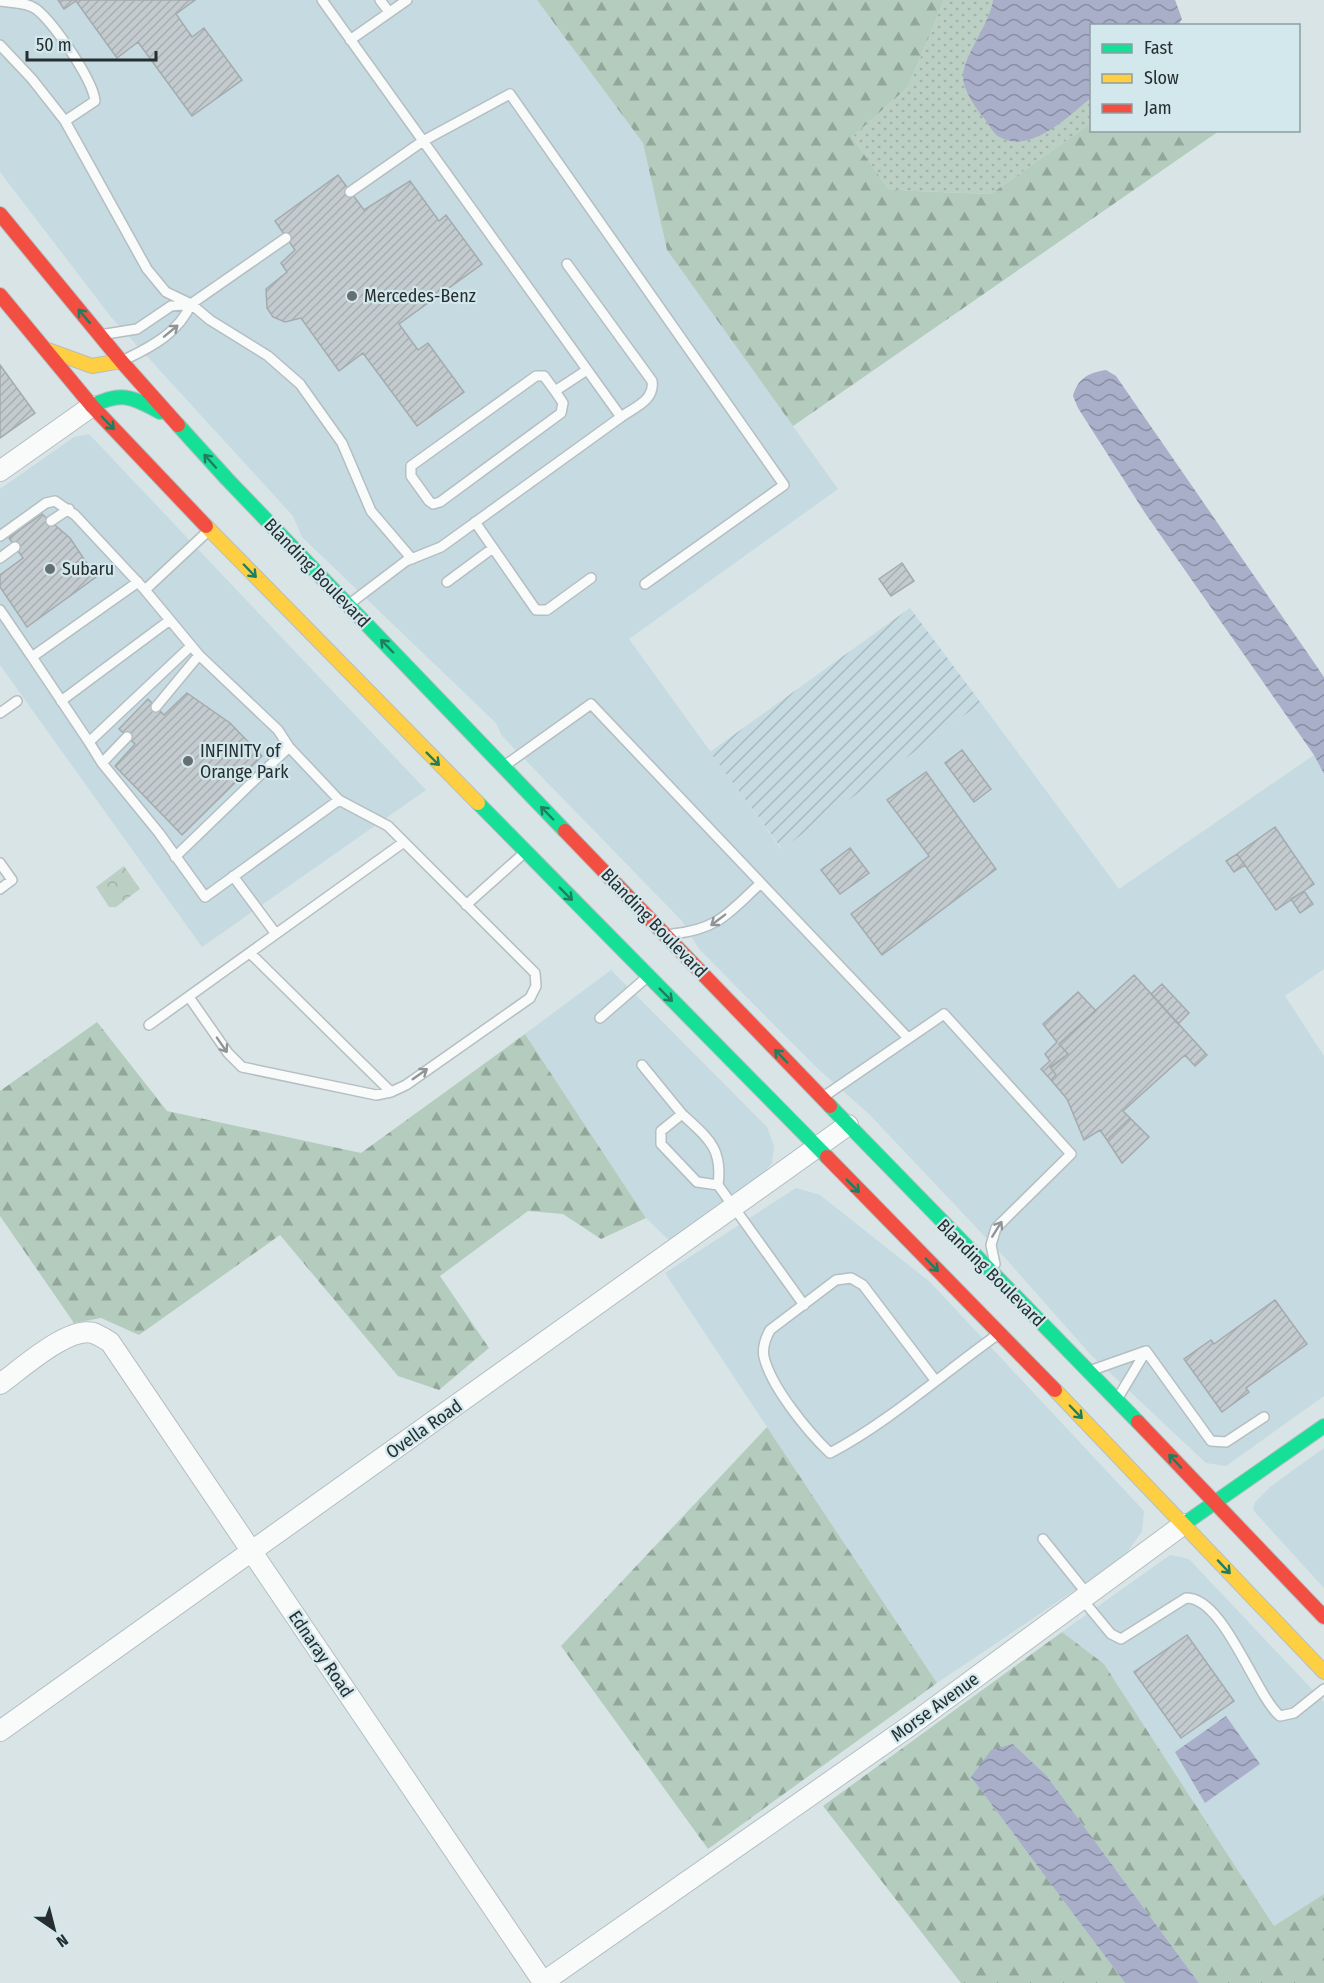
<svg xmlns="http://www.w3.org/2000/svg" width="1324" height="1983" viewBox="0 0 1324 1983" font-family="'Fira Sans Condensed',sans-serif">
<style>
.built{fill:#c5dae1}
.industrial{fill:url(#industrial-furrows)}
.grass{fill:url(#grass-dots)}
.forest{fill:url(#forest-firs)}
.park{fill:url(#park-crowns)}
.water{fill:url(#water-waves)}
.building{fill:url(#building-hatch);stroke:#a4abae;stroke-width:1.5}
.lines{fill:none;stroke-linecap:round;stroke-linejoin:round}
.lane-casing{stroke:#b5bec0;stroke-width:12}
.street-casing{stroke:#b5bec0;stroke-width:22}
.fast-casing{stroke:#b5bec0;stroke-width:16}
.slow-casing{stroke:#b5bec0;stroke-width:16}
.jam-casing{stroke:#b5bec0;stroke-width:16}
.lane{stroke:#f9fbfb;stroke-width:9}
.street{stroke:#f9fbfb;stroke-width:20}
.fast{stroke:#16e098;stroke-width:14}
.slow{stroke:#ffcf43;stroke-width:14}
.jam{stroke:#f24e42;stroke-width:14}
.oneway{stroke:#1f7e5f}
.oneway2{stroke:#909496}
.poi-dot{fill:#656e70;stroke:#d3e8ed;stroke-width:2}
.labels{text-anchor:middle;stroke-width:4.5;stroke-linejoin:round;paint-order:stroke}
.poi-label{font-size:18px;fill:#262e30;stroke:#d3e8ed;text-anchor:start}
.street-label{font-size:18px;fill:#262e30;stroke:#d3e8ed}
</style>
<defs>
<pattern id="industrial-furrows" width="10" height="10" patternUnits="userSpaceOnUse" patternTransform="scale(1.5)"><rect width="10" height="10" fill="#c5dae1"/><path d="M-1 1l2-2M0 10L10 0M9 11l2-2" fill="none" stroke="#a9bbc1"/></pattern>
<pattern id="grass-dots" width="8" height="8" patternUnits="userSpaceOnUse" patternTransform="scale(1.5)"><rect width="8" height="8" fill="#bccfc4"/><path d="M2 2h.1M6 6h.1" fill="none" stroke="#a1b2a9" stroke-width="1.8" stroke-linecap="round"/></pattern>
<pattern id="forest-firs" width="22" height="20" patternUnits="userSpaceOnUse" patternTransform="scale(1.5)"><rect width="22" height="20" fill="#b4ccbd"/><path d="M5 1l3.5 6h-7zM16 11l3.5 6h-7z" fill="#92a69a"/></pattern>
<pattern id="park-crowns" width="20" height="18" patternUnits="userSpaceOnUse" patternTransform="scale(1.5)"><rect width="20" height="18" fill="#bccfc4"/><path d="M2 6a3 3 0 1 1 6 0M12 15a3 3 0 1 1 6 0" fill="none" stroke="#a1b2a9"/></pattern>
<pattern id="water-waves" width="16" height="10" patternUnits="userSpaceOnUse" patternTransform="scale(1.5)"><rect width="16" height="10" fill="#a9aec9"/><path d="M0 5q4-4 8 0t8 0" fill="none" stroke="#898ea4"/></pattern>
<pattern id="building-hatch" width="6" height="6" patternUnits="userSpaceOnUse" patternTransform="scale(1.5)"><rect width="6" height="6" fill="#c3cbcf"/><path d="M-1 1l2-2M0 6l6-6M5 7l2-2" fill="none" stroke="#a7afb2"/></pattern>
</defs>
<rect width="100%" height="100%" fill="#d9e4e7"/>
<path class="built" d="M0 0H537L643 143 667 250 838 489 629 639 781 849 981 703 1119 889 1314 755 1324 774V969L1285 996 1324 1056V1396L1226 1466 1206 1463 1091 1355 1007 1260 869 1114 817 1068 699 949 682 921 502 736 496 723 302 537 293 516 111 317 0 172Z
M89 434 426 790 202 947 0 665V489L74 437Z
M611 970 767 1127 774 1146 772 1163 754 1185 671 1242 646 1218 525 1034Z
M796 1188 820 1195 930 1282 1144 1511 1142 1531 1124 1557 937 1683 665 1273Z
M1324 1448V1588L1253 1510 1255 1502 1270 1487Z
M1170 1555 1189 1559 1324 1702V1894L1274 1926 1104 1664 1062 1632Z"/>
<path class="industrial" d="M910 608 981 703 782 849 710 752Z"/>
<path class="grass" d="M944 0H993C989 29 967 51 963 79L1044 133 1091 98V123L991 194 889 190 852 137 908 87Z"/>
<path class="forest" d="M537 0H944L908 87 852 137 889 190 991 194 1091 123 1092 130 1219 131 793 426 667 250 643 143Z
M97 1022 167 1111 361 1153 525 1034 646 1218 601 1239 563 1214 528 1211 440 1276 489 1348 439 1390 398 1376 280 1235 139 1335 101 1318 74 1323 0 1216V1091Z
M767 1427 937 1683 708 1849 561 1646Z
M1062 1632 1104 1664 1274 1926 1324 1894V1983H1199L1047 1776 1013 1744 972 1778 1125 1983H961L823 1806Z"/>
<path class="park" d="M124 866 140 889 116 907H109L96 887Z"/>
<path class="water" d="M993 0H1175L1182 19 1178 25 1092 26 1091 98C1068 116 1030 156 998 136 993 133 988 123 984 118 976 109 963 89 963 77 963 56 989 26 993 0Z
M1106 370 1116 376 1324 677V774L1314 755 1145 513 1078 408 1073 396C1078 378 1088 373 1106 370Z
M1226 1716 1260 1764 1205 1803 1175 1752Z
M1013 1744 1047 1776 1199 1983H1125L971 1777 991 1750Z"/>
<path class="building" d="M58 0H195L176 14 192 37 204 28 242 80 192 116 138 42 117 58 76 1 64 9Z
M338 175 364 210 410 181 439 221 446 215 482 264 399 324 418 350 428 343 464 392 417 426 363 353 339 371 301 318 285 322 273 317 267 308 266 289 287 272 281 263 295 250 275 221Z
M0 365 35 413 0 438Z
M42 514 70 538 96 577 27 627 0 587V575L23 558 9 538Z
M902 563 914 581 891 596 879 579Z
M187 693 230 723 262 756 182 835 115 766 135 744 119 729 148 699 164 715Z
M962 750 991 789 974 802 945 763Z
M926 772 996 869 882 955 851 914 929 856 887 800Z
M1275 827 1314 884 1276 910 1237 854Z
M850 848 869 873 840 894 821 870Z
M1237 854 1245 865 1234 872 1226 861Z
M1304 891 1313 904 1300 913 1291 899Z
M1134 975 1207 1055 1195 1066 1185 1055 1123 1111 1130 1118 1107 1140 1100 1130 1084 1140 1067 1099 1051 1080 1056 1075 1050 1067 1068 1054 1059 1044Z
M1162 984 1189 1013 1178 1024 1151 994Z
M1078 992 1096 1011 1059 1044 1068 1054 1051 1068 1056 1075 1051 1080 1041 1069 1050 1061 1045 1054 1057 1042 1043 1024Z
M1130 1118 1149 1137 1122 1163 1107 1140Z
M1275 1300 1307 1344 1246 1388 1249 1392 1222 1412 1184 1359 1211 1340 1214 1344Z
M1187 1635 1234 1701 1181 1738 1134 1672Z"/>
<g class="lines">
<defs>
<path id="lane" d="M322 0 621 417 441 547 406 561 352 602
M380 0 389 12
M0 1C11 3 27 2 36 9 54 23 93 80 95 101L65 121
M350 40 407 0
M0 45 32 79 65 121 147 269 166 292 191 304 210 320 268 356 300 384 342 443 371 511 412 559
M350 192 423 141 510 94 784 485 645 584
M567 264 652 381C655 400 635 407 621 417
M191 304 286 238
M106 334 137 329 171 306 191 304C179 332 153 346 126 359
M555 391 544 376H536L411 466V476L429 501 433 504 440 502 561 413 563 403 555 391 587 370
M51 521 69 509
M475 522 536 610H547L591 578
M0 536 46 503 55 501 75 515 145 590
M0 558 15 547
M447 582 493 548
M0 610 32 657 138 582
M191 646 89 742 102 763 159 833 205 897 339 800 289 747 278 730 199 655 145 590 206 533
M32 657 89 742
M61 701 170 620
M156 707 199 655
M0 713 17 701
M102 763 127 737
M507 764 591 704 908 1038
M175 857 289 747
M0 863 12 880 0 889
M233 876 276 934
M466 905 523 854
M673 934C719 929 728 913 761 883
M250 953 391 1092
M189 997 228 1053 242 1067 376 1095 391 1092 406 1085 530 998 536 986 535 973 388 826 339 800
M600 1018 646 978
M149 1025 404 842
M642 1065 682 1114
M826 1095 944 1014 1071 1154 996 1228 991 1245 995 1264
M718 1185 697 1182 661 1144V1131L682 1114C708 1138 723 1148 718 1185L804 1305
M1146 1351 1211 1441 1226 1442 1264 1417
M1095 1369 1146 1351
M935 1380 863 1285 851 1278 836 1280 770 1330C765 1339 762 1347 764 1357 771 1387 808 1432 830 1453 886 1424 945 1372 997 1335
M1119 1396 1146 1351
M1043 1539 1088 1595
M1082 1599 1111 1634 1121 1639 1186 1598C1224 1597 1255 1695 1280 1716L1294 1713 1324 1689"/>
<path id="street" d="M0 471 92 406
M0 1384C20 1370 68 1326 93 1333 99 1335 105 1339 110 1342L543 1982
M0 1731 848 1125
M542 1983 911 1725 1184 1524"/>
<path id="fast" d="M92 406C122 391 132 397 160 412
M178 425 227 479 565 831
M478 803 827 1157
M830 1106 1138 1422
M1184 1524 1324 1426"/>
<path id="slow" d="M48 350 92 366 121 361
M206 526 478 803
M1055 1390 1324 1672"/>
<path id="jam" d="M0 214 121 361 178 425
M0 295 92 406 206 526
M565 831 830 1106
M827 1157 1055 1390
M1138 1422 1324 1617"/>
</defs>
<use href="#lane" class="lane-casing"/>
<use href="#street" class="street-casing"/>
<use href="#fast" class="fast-casing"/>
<use href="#slow" class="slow-casing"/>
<use href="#jam" class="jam-casing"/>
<use href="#lane" class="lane"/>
<use href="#street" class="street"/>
<use href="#fast" class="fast"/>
<use href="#slow" class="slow"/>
<use href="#jam" class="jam"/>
</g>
<defs><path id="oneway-shaft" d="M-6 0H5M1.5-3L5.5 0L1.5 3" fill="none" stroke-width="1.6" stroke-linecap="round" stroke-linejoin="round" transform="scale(1.5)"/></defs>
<g class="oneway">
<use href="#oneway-shaft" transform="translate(84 316) rotate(-130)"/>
<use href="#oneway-shaft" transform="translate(108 423) rotate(46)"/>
<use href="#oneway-shaft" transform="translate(210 461) rotate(-132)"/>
<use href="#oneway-shaft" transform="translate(250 571) rotate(46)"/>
<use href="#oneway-shaft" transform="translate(387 646) rotate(-134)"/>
<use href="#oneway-shaft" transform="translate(433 759) rotate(45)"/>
<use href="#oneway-shaft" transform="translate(547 813) rotate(-134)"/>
<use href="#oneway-shaft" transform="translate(566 894) rotate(45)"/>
<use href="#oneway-shaft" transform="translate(666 995) rotate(45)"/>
<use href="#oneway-shaft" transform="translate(781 1056) rotate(-134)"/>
<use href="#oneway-shaft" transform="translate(853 1186) rotate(45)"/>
<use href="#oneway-shaft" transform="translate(932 1265) rotate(46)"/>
<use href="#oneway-shaft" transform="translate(1076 1412) rotate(46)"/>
<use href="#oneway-shaft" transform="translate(1175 1461) rotate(-133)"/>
<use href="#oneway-shaft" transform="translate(1224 1567) rotate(47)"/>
</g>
<g class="oneway2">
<use href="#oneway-shaft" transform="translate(171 331) rotate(-39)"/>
<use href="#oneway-shaft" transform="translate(718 920) rotate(143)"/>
<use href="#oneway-shaft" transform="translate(222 1045) rotate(55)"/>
<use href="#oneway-shaft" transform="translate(420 1074) rotate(-35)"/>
<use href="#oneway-shaft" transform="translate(997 1229) rotate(-58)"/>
</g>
<g class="poi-dot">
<circle cx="352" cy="296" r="6"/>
<circle cx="50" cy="569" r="6"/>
<circle cx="188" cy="761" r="6"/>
</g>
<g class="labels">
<g class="poi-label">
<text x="364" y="302">Mercedes-Benz</text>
<text x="62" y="575">Subaru</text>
<text x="200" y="757">INFINITY of<tspan x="200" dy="21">Orange Park</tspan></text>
</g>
<g class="street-label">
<text transform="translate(317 573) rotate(46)" y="6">Blanding Boulevard</text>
<text transform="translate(654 923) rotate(46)" y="6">Blanding Boulevard</text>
<text transform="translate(991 1273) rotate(45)" y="6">Blanding Boulevard</text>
<text transform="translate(424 1429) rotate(-35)" y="6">Ovella Road</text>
<text transform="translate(321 1654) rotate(56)" y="6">Ednaray Road</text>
<text transform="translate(935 1707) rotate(-36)" y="6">Morse Avenue</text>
</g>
</g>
<rect x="1090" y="24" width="210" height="108" fill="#d3e8ed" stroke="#8e9ea1" stroke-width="1.5"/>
<rect x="1102" y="44" width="30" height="9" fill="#16e098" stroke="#8e9ea1" stroke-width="1.5"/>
<text x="1144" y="54" font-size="18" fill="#262e30">Fast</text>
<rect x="1102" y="74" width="30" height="9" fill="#ffcf43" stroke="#8e9ea1" stroke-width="1.5"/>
<text x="1144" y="84" font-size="18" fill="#262e30">Slow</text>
<rect x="1102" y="104" width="30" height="9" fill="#f24e42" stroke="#8e9ea1" stroke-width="1.5"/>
<text x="1144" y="114" font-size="18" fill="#262e30">Jam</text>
<g transform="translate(54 1929) rotate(145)" stroke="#d3e8ed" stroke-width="4.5" paint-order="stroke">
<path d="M0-4.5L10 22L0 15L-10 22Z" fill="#262e30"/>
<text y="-9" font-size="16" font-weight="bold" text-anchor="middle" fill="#262e30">N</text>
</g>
<path d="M27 51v9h129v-9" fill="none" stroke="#262e30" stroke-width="3"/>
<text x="36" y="51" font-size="18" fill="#262e30" stroke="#d3e8ed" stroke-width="4.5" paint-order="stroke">50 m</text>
</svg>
